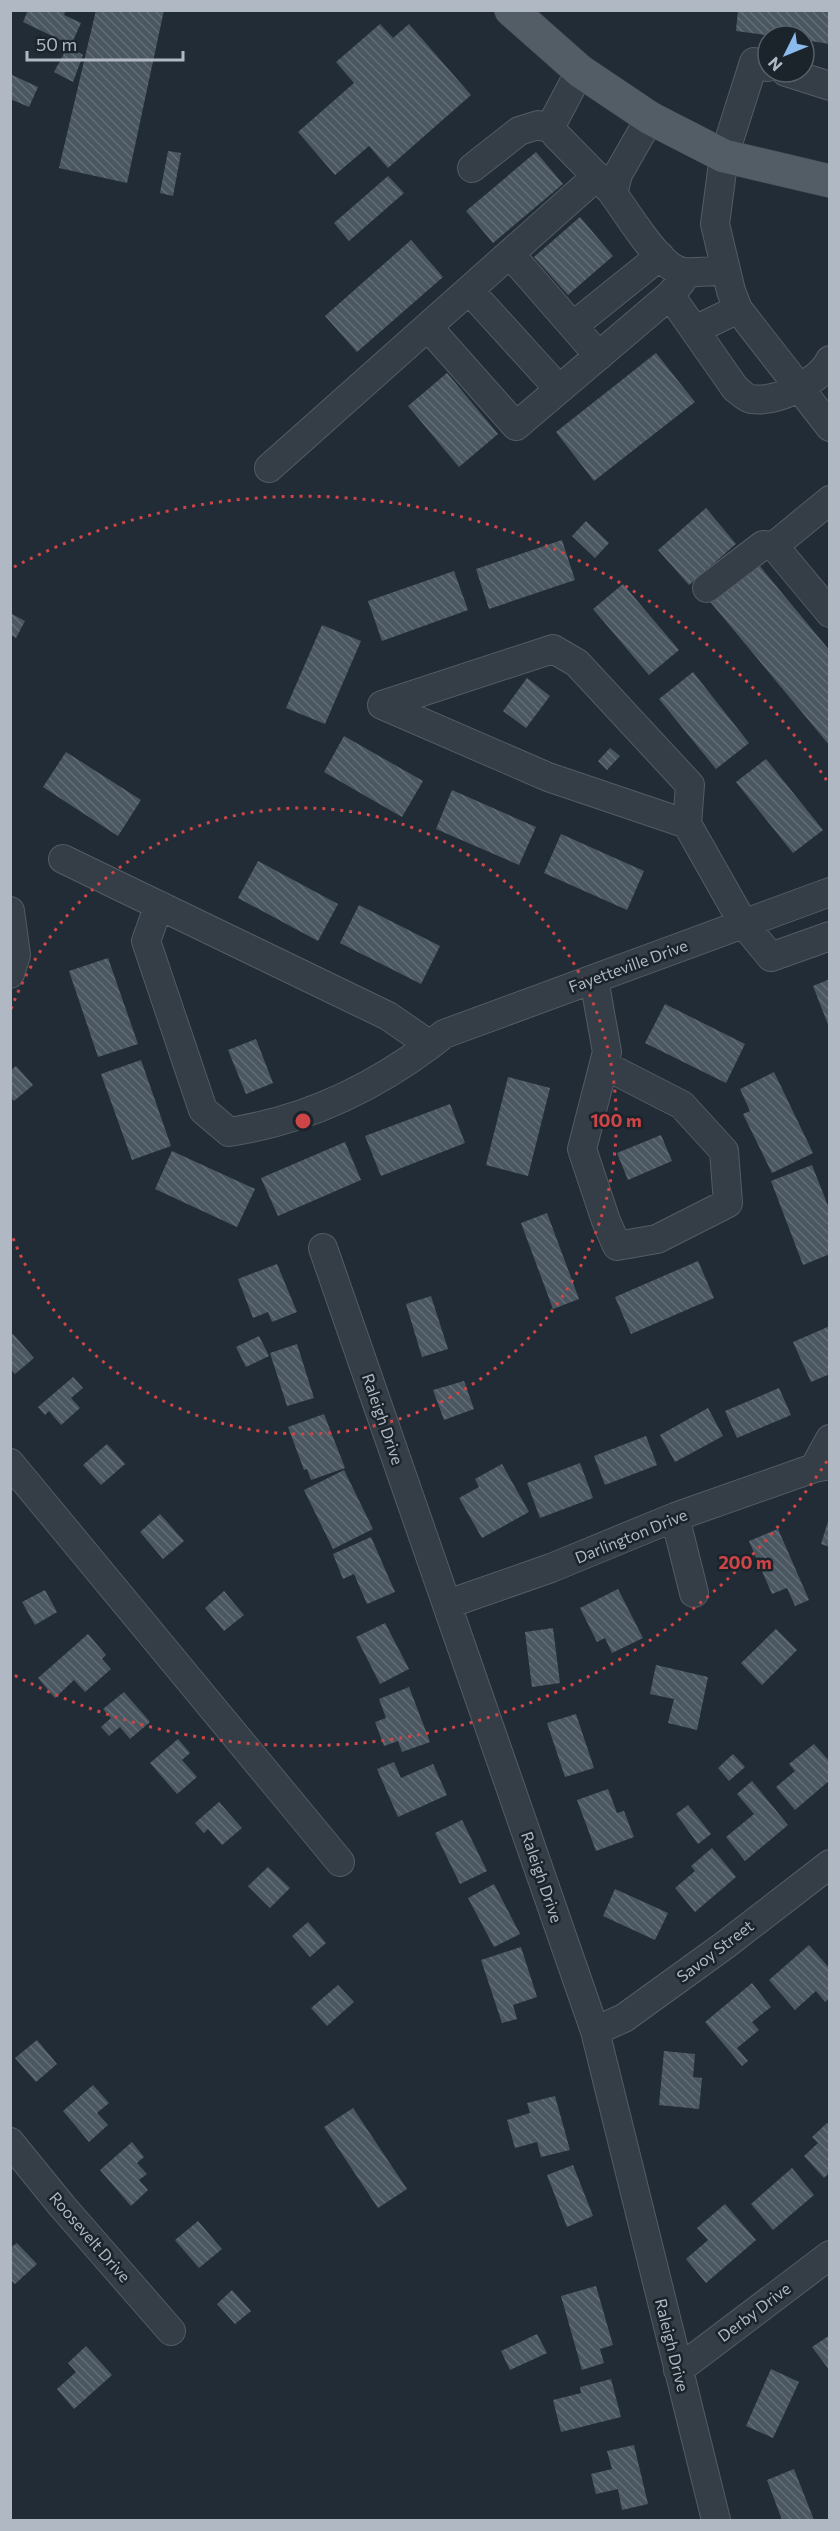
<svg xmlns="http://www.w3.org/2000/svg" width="840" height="2531" viewBox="0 0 840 2531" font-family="Commissioner,sans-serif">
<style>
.building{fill:url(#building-back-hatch)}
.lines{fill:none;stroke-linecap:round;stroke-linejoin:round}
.minor-casing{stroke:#535c64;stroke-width:30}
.major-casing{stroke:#3f4750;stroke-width:34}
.minor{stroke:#353e46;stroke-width:28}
.major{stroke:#535d66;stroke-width:33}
.ring{fill:none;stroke:#ce4547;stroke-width:3;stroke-dasharray:3 6}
.labels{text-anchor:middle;stroke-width:5;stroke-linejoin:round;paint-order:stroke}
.street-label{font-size:16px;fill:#b0b9c3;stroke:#1b232b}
.centre{fill:#ce4547;stroke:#1b232b;stroke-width:3}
.ring-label{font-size:18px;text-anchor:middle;font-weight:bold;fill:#ce4547;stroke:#1b232b;stroke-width:5;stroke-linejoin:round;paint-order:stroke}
</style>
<defs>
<pattern id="building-back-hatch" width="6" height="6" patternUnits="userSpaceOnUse" patternTransform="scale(1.5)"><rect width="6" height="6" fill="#4a5761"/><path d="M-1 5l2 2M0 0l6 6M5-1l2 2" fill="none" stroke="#626d76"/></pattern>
</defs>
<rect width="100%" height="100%" fill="#222c36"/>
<path class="building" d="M28 10H66L64 15 81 23 71 45 23 22Z
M96 10H164L127 183 59 168Z
M738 10H830V44L804 40V36H773L736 31Z
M380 24 393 38 409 24 471 95 388 168 369 146 335 175 298 132 354 83 336 62Z
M68 46 83 55 73 82 54 72Z
M10 74 38 87 29 107 10 99Z
M168 151 181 153 173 196 160 193Z
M536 152 563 184 493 243 466 211Z
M388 176 404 193 349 241 334 223Z
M580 217 613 256 568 295 534 257Z
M411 240 443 277 357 352 325 316Z
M656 353 695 402 594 481 556 432Z
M447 373 498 434 459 467 408 406Z
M706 508 736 544 689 585 658 550Z
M586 521 609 543 595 558 572 536Z
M562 540 575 580 489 609 476 569Z
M754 559 830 651V746L707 598Z
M454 571 468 610 382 641 368 601Z
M623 584 679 650 649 675 593 609Z
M10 613 25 621 16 638 10 634Z
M322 625 361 641 325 724 286 708Z
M693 672 749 743 716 769 659 699Z
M527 678 550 696 526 728 503 711Z
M344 736 423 781 402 817 324 772Z
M610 748 620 756 607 770 598 761Z
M66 752 141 800 118 836 43 787Z
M766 759 823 830 793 853 736 782Z
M452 790 536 827 519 865 436 829Z
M561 834 644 871 627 910 544 873Z
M258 861 338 904 318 941 238 898Z
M359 905 440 946 421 984 340 943Z
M108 958 138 1044 98 1057 69 971Z
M830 979V1027H829L813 986Z
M665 1004 745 1044 726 1083 645 1043Z
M256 1039 273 1083 246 1094 228 1050Z
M141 1060 171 1146 132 1160 101 1074Z
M16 1066 33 1085 14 1101 10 1097V1071Z
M774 1072 813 1153 772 1173 743 1114 750 1111 740 1089Z
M508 1077 550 1088 528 1176 486 1165Z
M450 1104 465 1143 381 1176 365 1136Z
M661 1135 672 1161 628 1180 617 1153Z
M345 1142 361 1180 278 1216 261 1178Z
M172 1151 255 1189 237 1227 155 1189Z
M812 1165 830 1211V1254L803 1265 771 1181Z
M547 1213 579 1299 553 1309 521 1223Z
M698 1261 714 1298 631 1334 615 1297Z
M277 1264 297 1312 272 1322 268 1312 253 1318 238 1279Z
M431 1296 448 1349 422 1357 406 1304Z
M830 1326V1374L811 1382 793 1342Z
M13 1334 34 1358 15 1374 10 1368V1337Z
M259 1336 269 1356 246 1367 236 1347Z
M297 1344 314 1398 287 1406 270 1353Z
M73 1377 83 1388 71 1398 80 1408 61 1425 49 1411 45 1415 38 1407Z
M464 1381 474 1409 444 1420 433 1390Z
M779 1388 791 1415 737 1438 725 1411Z
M708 1408 723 1436 675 1462 660 1435Z
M324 1414 345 1468 311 1480 307 1469 304 1470 288 1427Z
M646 1436 657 1465 605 1485 594 1456Z
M107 1444 125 1464 101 1485 83 1465Z
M580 1463 593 1498 540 1518 527 1483Z
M502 1464 529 1512 482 1538 459 1498 479 1487 475 1479Z
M344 1470 373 1529 333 1549 304 1490Z
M160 1514 184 1541 163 1559 140 1532Z
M830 1515V1547L821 1544Z
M778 1529 809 1600 795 1606 787 1588 772 1594 749 1541Z
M371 1537 395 1592 367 1604 354 1574 343 1579 333 1554Z
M618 1589 643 1638 612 1653 605 1638 597 1642 580 1608Z
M45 1590 57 1612 35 1625 22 1602Z
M224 1591 244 1615 224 1631 205 1608Z
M385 1623 409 1669 380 1684 356 1637Z
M553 1628 560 1683 532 1687 525 1632Z
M776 1629 797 1650 762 1685 741 1663Z
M88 1634 106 1655 102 1659 111 1669 85 1692 74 1680 55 1698 38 1678Z
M656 1665 708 1677 697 1730 668 1723 674 1699 650 1694Z
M409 1687 430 1742 402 1752 398 1741 384 1746 375 1722 386 1718 379 1699Z
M124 1692 150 1722 130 1739 120 1727 109 1736 101 1727 111 1718 103 1709Z
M576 1714 594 1768 565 1777 547 1723Z
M178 1739 190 1753 182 1760 197 1777 177 1794 150 1763Z
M814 1744 830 1762V1780L795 1810 776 1787 795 1771 789 1764Z
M733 1754 745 1767 729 1781 718 1768Z
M394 1762 401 1778 433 1764 447 1795 398 1817 377 1769Z
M752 1781 788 1825 745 1861 726 1837 754 1814 737 1794Z
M608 1789 617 1813 624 1811 634 1837 596 1851 577 1800Z
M219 1802 242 1828 222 1845 208 1829 204 1833 195 1823Z
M688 1805 711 1834 698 1844 676 1814Z
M462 1820 487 1871 460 1884 435 1833Z
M712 1848 736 1877 695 1912 675 1888 695 1871 691 1866Z
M268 1867 290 1888 270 1908 248 1886Z
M494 1884 520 1934 494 1947 468 1898Z
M615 1889 668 1913 655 1940 603 1916Z
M308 1922 326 1943 310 1957 292 1936Z
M809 1945 830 1969V1998L825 2002 816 1991 795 2010 769 1980Z
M521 1947 537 1997 513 2005 517 2019 502 2023 481 1960Z
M752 1983 771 2007 752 2022 759 2030 737 2048 748 2061 742 2066 705 2022Z
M338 1985 354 2002 327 2026 311 2008Z
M37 2040 57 2064 36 2082 15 2058Z
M664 2051 695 2054 693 2077 702 2078 699 2109 659 2105Z
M93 2085 109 2103 97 2113 108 2125 89 2142 63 2111Z
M555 2096 570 2150 541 2157 537 2142 515 2148 507 2120 530 2113 527 2103Z
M353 2108 407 2189 378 2208 324 2127Z
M827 2123 830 2126V2172L824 2178 804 2156 818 2143 812 2137Z
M132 2142 144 2157 137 2163 147 2174 139 2180 148 2190 131 2206 100 2170Z
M573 2165 593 2216 567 2227 547 2175Z
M792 2168 814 2195 773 2230 751 2204Z
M725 2204 756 2240 706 2283 686 2259 708 2240 697 2228Z
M198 2221 222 2249 199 2268 175 2240Z
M17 2243 37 2264 15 2284 10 2279V2248Z
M596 2286 613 2345 600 2349 604 2363 582 2370 561 2296Z
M232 2290 251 2311 235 2324 217 2304Z
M537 2334 547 2353 510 2370 501 2351Z
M830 2335V2371L812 2347Z
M86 2346 112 2375 74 2409 57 2389 76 2372 68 2363Z
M771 2369 799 2382 773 2438 746 2426Z
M611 2379 621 2417 561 2432 553 2400 581 2393 580 2387Z
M634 2445 648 2504 622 2510 618 2489 596 2494 591 2474 612 2469 607 2451Z
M794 2469 814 2520H782L767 2480Z"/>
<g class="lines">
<defs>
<path id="minor" d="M768 67 754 62 724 156 715 224 731 291 738 309 830 427
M580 71 553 122 552 129 556 135 610 190
M786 72 830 86
M650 118 618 174 613 194C628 213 659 269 684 272 697 273 712 271 725 270
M472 168 519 131 538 125 552 129
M510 254 599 356
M469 290 559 389
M670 295 735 388C740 392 746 398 751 399 776 403 819 382 830 360
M573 326 660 256
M428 327 516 426 670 295 681 282V272
M695 330 738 309
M269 468 597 176
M830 500 774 546 830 613
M707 588 763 545 774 546
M687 824 690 785 577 663 553 649 382 705 548 777 687 824 743 923 771 957 830 936
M63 859 388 1016 430 1045C371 1089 302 1121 229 1132L203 1110 146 941 159 905
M10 911 16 955 10 974
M594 979 607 1052 582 1149 606 1221 617 1246 657 1239 728 1203 724 1151 682 1105 604 1065
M430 1045 444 1034 830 892
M323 1248 595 2031 716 2520
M10 1463 340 1862
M814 1468 830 1439
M675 1517 694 1593
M448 1604 551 1568 675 1517 814 1468 830 1465
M595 2031 624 2018 725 1945 830 1864
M10 2142 62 2206 171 2331
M678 2370 830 2255"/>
<path id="major" d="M511 10 580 71 650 118 724 156 830 181"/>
</defs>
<use href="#minor" class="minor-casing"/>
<use href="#major" class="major-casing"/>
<use href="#minor" class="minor"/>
<use href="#major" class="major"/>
</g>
<g class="ring">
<path d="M11 1009A313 313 0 1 1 11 1233"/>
<path d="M827 1461A625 625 0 0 1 14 1675M14 567A625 625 0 0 1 827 781"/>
</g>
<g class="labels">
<g class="street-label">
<text transform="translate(628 966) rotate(-20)" y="6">Fayetteville Drive</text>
<text transform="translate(383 1419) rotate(71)" y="6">Raleigh Drive</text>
<text transform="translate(631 1536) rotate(-22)" y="6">Darlington Drive</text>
<text transform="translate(542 1877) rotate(71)" y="6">Raleigh Drive</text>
<text transform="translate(715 1951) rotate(-37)" y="6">Savoy Street</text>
<text transform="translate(90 2237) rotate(49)" y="6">Roosevelt Drive</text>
<text transform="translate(754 2312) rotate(-37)" y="6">Derby Drive</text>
<text transform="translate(672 2345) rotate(76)" y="6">Raleigh Drive</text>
</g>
</g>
<circle cx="303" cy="1121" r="9" class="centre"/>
<g class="ring-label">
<text x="616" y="1127">100 m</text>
<text x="745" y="1569">200 m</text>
</g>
<rect width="840" height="2531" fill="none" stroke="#b0b9c3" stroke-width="24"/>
<g transform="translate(786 54) rotate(227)"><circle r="28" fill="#1b232b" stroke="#575f68" stroke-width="1.5"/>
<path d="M0-4.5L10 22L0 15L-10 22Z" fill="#8abaee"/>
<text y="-9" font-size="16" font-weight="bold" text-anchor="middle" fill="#b0b9c3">N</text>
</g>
<path d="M27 51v9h156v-9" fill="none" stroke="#b0b9c3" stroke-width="3"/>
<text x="36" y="51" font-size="18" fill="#b0b9c3" stroke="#1b232b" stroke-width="4.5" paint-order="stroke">50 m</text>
</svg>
